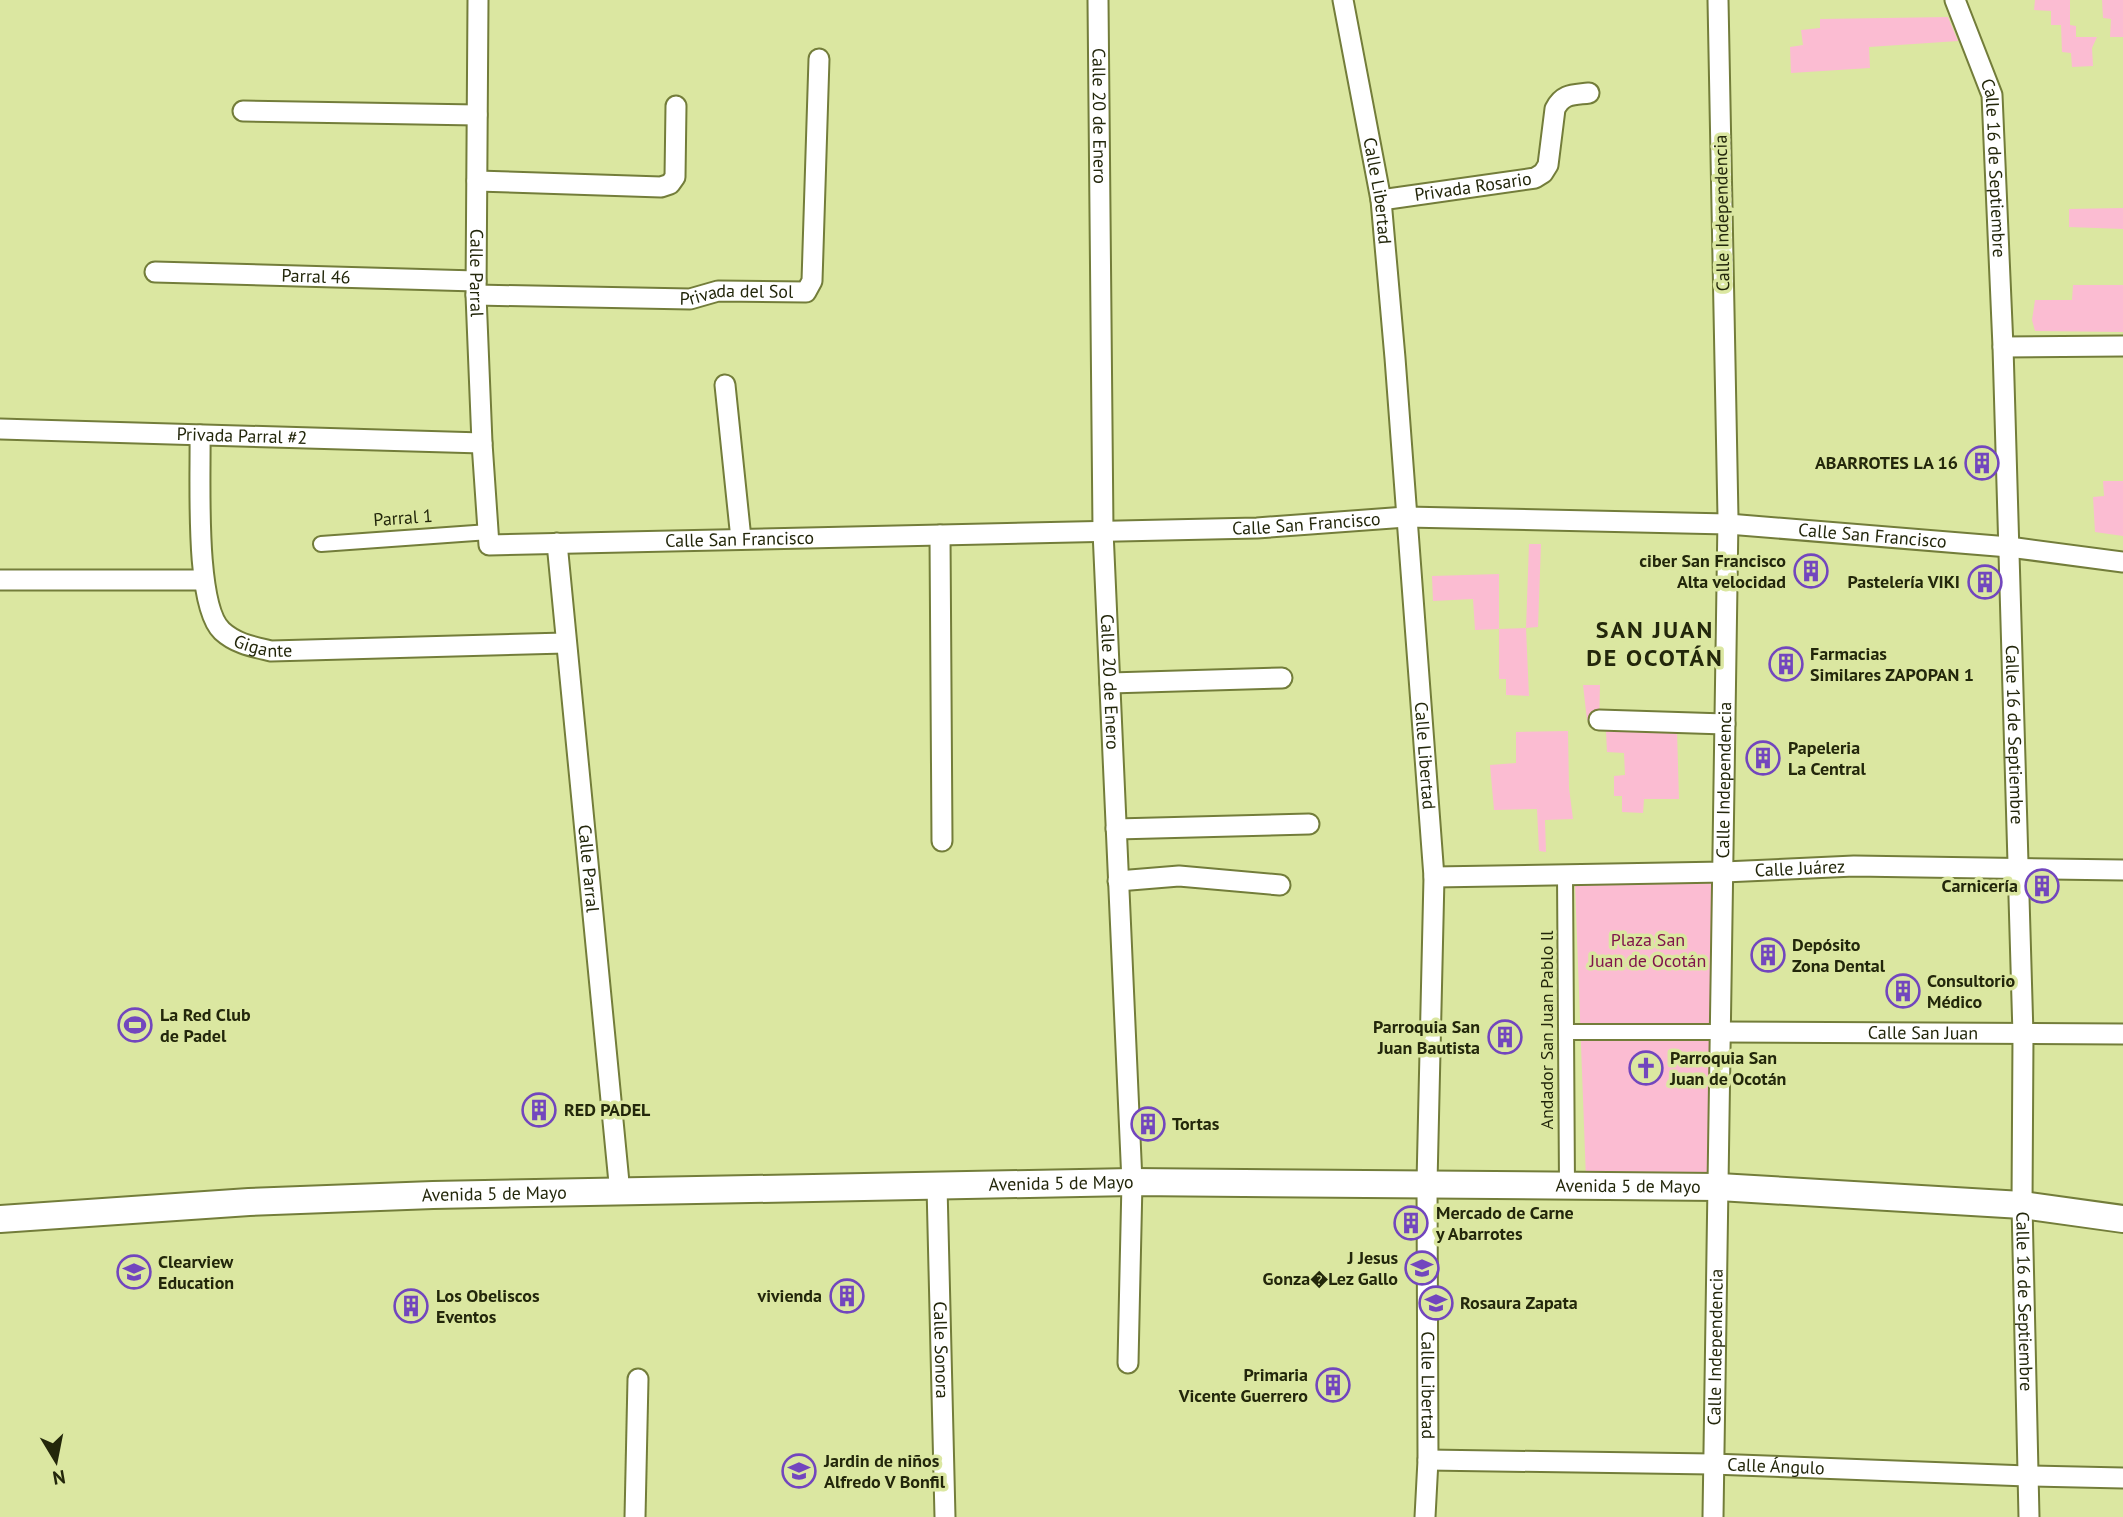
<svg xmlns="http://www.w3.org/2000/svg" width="2123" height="1517" viewBox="0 0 2123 1517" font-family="'PT Sans',sans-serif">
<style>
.green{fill:#fbbcd2}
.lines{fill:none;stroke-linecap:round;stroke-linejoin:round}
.pedestrian-casing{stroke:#737d3a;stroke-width:18}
.minor-casing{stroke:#737d3a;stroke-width:23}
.secondary-casing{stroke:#737d3a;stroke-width:30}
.pedestrian{stroke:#fff;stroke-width:14}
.minor{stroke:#fff;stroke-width:19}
.secondary{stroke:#fff;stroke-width:26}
.labels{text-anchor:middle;stroke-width:7;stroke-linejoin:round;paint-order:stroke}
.street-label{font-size:18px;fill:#23270b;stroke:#dbe7a1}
.poi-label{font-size:18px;font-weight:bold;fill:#23270b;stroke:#dbe7a1;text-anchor:start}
.park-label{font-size:18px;fill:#80144b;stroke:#dbe7a1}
.district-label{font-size:24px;font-weight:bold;letter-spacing:2px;fill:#23270b;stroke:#dbe7a1}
</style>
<rect width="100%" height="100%" fill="#dbe7a1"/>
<path class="green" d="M2035 0H2070V25L2076 26V37H2097L2092 48 2093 66 2072 67 2071 53 2062 52 2061 25H2051V11L2034 10Z
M2102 0H2123V37H2110L2111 19 2103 18Z
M1948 17 1958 41 1869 47 1870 68 1791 73 1790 47 1803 45 1801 30 1820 28V19Z
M2123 208V229L2069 227V209Z
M2073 285H2123V332L2035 331 2032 320 2035 300H2072Z
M2103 481H2123V536L2095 532 2093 497 2104 496Z
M1529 544H1541L1538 627 1526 628 1529 696 1506 695V679H1499V629L1475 630 1473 599 1433 601 1432 576 1499 574V629L1526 628Z
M1583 685H1600L1599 723 1587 720Z
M1568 731 1569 788 1573 819 1545 820 1546 852 1539 851 1537 809 1494 810 1490 765 1516 763V732Z
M1606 731H1677L1679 799H1644L1643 813 1622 812V796H1614V776L1625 775 1624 753 1607 752Z
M1718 878 1712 1180 1586 1179 1575 884Z"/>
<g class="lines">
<defs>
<path id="pedestrian" d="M321 544 489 532
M1565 875 1567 1185
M1566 1032H1722"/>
<g id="minor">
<path id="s1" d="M478 0 476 295 482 443 489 545 1257 528 1406 517 1728 524 2009 547 2123 562"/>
<path id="s2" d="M1098 0 1103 531 1132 1182 1128 1363"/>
<path id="s3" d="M1343 0 1381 200 1395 358 1434 877 1427 1183 1428 1460 1425 1517"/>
<path id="s4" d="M1955 0 1992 95 2003 347 2023 1035 2022 1205 2029 1517"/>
<path d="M243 111 477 115"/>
<path d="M477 181 661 187 670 184 675 177 676 106"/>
<path id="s5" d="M1381 200 1535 178 1543 173 1548 165 1555 109C1563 93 1574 95 1589 93"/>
<path id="s6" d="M155 272 476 281"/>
<path id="s7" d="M476 295 690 299 718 291 806 292 812 281 819 59"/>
<path d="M2003 347 2123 346"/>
<path d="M725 385 741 539"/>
<path id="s8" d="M0 429 482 443"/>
<path id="s9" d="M200 435C201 476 194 605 222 631 236 644 254 647 271 651L565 643"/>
<path d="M940 535 942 841"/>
<path id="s10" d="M557 543 620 1193"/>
<path d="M0 580H203"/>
<path d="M1110 683 1282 678"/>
<path d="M1599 720 1725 724"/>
<path d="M1116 829 1309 824"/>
<path id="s11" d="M1434 877 1724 872 1854 866 2123 870"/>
<path d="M1118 881 1179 876 1280 885"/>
<path id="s12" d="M1722 1032 2123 1034"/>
<path id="s13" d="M937 1186 945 1517"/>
<path id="s14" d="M1428 1460 1712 1464 2027 1476 2123 1478"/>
<path d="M635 1517 638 1379"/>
<path id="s15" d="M1713 1517 1728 518 1718 0"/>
</g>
<g id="secondary">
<path id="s16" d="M0 1219 249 1202 433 1195 1132 1182 1719 1187 2022 1205 2123 1219"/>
</g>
</defs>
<use href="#pedestrian" class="pedestrian-casing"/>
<use href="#minor" class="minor-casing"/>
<use href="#secondary" class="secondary-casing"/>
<use href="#pedestrian" class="pedestrian"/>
<use href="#minor" class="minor"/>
<use href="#secondary" class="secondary"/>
</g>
<defs>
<symbol id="building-ring" viewBox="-11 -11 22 22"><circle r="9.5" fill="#dbe7a1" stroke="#7246be" stroke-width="1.5"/><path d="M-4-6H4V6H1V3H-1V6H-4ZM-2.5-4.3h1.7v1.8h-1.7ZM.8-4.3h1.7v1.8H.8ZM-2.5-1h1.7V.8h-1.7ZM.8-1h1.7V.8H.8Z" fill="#7246be"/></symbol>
<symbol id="stadium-ring" viewBox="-11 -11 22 22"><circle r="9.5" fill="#dbe7a1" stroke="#7246be" stroke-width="1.5"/><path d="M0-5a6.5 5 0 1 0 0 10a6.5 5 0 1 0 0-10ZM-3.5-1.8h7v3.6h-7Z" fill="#7246be"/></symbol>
<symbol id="church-ring" viewBox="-11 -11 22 22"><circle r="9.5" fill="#dbe7a1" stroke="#7246be" stroke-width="1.5"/><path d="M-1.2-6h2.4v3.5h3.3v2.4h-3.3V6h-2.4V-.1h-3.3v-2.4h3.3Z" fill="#7246be"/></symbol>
<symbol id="school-ring" viewBox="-11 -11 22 22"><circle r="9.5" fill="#dbe7a1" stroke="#7246be" stroke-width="1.5"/><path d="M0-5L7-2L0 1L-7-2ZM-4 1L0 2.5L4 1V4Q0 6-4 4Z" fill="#7246be"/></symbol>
</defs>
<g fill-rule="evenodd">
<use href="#building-ring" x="1963" y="444" width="38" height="38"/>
<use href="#building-ring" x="1792" y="552" width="38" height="38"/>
<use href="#building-ring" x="1966" y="563" width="38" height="38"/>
<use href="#building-ring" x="1767" y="645" width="38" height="38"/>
<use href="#building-ring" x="1744" y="739" width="38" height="38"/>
<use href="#building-ring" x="2023" y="867" width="38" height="38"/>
<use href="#building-ring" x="1749" y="936" width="38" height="38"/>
<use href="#building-ring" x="1884" y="972" width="38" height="38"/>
<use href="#stadium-ring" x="116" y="1006" width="38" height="38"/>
<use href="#building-ring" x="1486" y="1018" width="38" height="38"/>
<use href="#church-ring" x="1627" y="1049" width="38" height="38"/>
<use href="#building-ring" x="520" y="1091" width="38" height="38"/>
<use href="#building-ring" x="1129" y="1105" width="38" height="38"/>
<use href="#building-ring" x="1392" y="1204" width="38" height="38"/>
<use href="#school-ring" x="1403" y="1249" width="38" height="38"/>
<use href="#school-ring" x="115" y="1253" width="38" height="38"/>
<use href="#building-ring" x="828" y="1277" width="38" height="38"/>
<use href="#school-ring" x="1417" y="1284" width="38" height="38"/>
<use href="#building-ring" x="392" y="1287" width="38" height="38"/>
<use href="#building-ring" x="1314" y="1366" width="38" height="38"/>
<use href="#school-ring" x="780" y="1452" width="38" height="38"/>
</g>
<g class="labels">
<g class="street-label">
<text dy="6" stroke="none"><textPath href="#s2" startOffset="116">Calle 20 de Enero</textPath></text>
<text dy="6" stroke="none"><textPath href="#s4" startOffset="175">Calle 16 de Septiembre</textPath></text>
<text dy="6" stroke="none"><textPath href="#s5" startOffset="93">Privada Rosario</textPath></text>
<text dy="6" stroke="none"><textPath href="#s3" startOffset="194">Calle Libertad</textPath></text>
<text transform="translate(1722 213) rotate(-91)" y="6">Calle Independencia</text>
<text dy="6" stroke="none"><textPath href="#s1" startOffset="273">Calle Parral</textPath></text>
<text dy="6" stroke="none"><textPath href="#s6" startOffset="161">Parral 46</textPath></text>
<text dy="6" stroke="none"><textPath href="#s7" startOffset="261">Privada del Sol</textPath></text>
<text dy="6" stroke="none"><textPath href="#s8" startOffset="242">Privada Parral #2</textPath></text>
<text transform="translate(403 518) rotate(-4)" y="6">Parral 1</text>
<text dy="6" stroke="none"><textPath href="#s1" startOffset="1363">Calle San Francisco</textPath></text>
<text dy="6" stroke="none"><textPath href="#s1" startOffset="1930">Calle San Francisco</textPath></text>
<text dy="6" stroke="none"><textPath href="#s1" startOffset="796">Calle San Francisco</textPath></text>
<text dy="6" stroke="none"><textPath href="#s9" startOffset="245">Gigante</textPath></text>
<text dy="6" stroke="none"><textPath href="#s2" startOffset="682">Calle 20 de Enero</textPath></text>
<text dy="6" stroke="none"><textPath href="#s4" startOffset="742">Calle 16 de Septiembre</textPath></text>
<text dy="6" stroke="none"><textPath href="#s3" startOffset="761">Calle Libertad</textPath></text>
<text dy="6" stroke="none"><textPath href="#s15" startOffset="737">Calle Independencia</textPath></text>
<text dy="6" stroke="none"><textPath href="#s10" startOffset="327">Calle Parral</textPath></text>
<text dy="6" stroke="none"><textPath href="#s11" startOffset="366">Calle Juárez</textPath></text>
<text transform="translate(1547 1030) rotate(-90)" y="6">Andador San Juan Pablo ll</text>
<text dy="6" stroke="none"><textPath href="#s12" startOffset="201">Calle San Juan</textPath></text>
<text dy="6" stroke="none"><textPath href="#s16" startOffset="1062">Avenida 5 de Mayo</textPath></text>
<text dy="6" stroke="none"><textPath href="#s16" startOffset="1629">Avenida 5 de Mayo</textPath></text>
<text dy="6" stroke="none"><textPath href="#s16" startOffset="495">Avenida 5 de Mayo</textPath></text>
<text dy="6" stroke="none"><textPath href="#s4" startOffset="1309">Calle 16 de Septiembre</textPath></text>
<text dy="6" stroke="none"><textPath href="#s15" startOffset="170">Calle Independencia</textPath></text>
<text dy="6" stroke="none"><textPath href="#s13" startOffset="164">Calle Sonora</textPath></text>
<text dy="6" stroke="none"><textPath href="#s3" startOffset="1391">Calle Libertad</textPath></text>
<text dy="6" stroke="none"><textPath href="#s14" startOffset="348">Calle Ángulo</textPath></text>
</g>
<g class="poi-label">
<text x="1958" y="469" text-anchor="end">ABARROTES LA 16</text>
<text x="1786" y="567" text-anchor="end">ciber San Francisco<tspan x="1786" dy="21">Alta velocidad</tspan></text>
<text x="1960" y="588" text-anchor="end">Pastelería VIKI</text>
<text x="1810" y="660">Farmacias<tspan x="1810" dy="21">Similares ZAPOPAN 1</tspan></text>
<text x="1788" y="754">Papeleria<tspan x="1788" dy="21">La Central</tspan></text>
<text x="2018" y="892" text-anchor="end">Carnicería</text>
<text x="1792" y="951">Depósito<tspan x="1792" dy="21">Zona Dental</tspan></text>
<text x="1927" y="987">Consultorio<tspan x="1927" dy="21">Médico</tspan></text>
<text x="160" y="1021">La Red Club<tspan x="160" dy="21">de Padel</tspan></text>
<text x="1480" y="1033" text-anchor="end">Parroquia San<tspan x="1480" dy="21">Juan Bautista</tspan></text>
<text x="1670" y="1064">Parroquia San<tspan x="1670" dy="21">Juan de Ocotán</tspan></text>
<text x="564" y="1116">RED PADEL</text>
<text x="1172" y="1130">Tortas</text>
<text x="1436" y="1219">Mercado de Carne<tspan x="1436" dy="21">y Abarrotes</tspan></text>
<text x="1398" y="1264" text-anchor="end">J Jesus<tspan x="1398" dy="21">Gonza�Lez Gallo</tspan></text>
<text x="158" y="1268">Clearview<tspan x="158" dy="21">Education</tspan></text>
<text x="436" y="1302">Los Obeliscos<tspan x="436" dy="21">Eventos</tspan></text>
<text x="822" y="1302" text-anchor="end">vivienda</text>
<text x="1460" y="1309">Rosaura Zapata</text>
<text x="1308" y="1381" text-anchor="end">Primaria<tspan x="1308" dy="21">Vicente Guerrero</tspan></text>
<text x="824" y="1467">Jardin de niños<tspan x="824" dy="21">Alfredo V Bonfil</tspan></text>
</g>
<g class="park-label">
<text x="1648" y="946">Plaza San<tspan x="1648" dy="21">Juan de Ocotán</tspan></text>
</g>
<g class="district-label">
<text x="1655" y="638">SAN JUAN<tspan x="1655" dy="28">DE OCOTÁN</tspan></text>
</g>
</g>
<g transform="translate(56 1461) rotate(170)" stroke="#dbe7a1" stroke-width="5" paint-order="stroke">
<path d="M0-5L12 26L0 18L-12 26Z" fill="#23270b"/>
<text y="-10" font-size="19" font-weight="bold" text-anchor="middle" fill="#23270b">N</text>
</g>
</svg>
